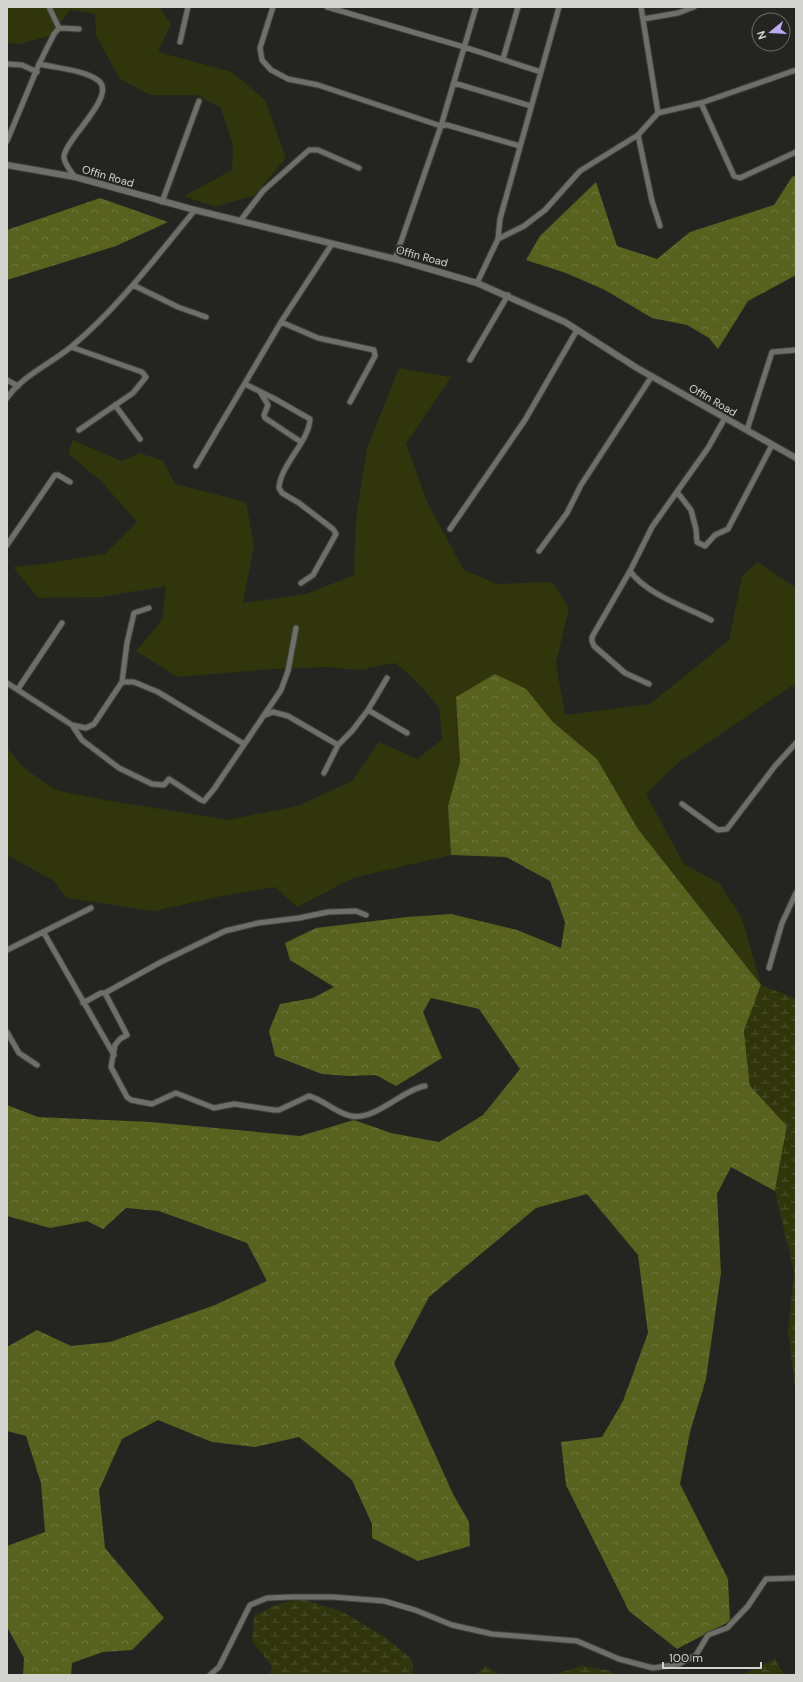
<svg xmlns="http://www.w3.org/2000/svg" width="803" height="1682" viewBox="0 0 803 1682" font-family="'DM Sans',sans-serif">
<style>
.green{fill:#30350c}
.forest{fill:url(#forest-crowns)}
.wetland{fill:url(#wetland-marsh)}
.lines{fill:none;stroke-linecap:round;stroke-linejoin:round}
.minor-casing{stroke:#40413d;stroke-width:7}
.tertiary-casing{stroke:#40413d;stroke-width:8}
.minor{stroke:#6e6f69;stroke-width:5}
.tertiary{stroke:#6e6f69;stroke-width:6}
.labels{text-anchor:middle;stroke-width:3.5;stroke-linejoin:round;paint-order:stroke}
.street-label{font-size:11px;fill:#d3d4d0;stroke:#242520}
</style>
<defs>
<pattern id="forest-crowns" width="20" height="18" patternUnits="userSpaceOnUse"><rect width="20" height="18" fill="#58611d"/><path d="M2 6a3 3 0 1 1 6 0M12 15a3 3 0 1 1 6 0" fill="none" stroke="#6f773d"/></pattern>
<pattern id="wetland-marsh" width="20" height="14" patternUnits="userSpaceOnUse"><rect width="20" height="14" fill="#30350c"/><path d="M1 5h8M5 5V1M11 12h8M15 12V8" fill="none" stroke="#4d512e"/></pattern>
</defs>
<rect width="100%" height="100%" fill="#242520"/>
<path class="green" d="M7 7H160L171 24 158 52 232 72 265 100 286 158 255 195 215 207 184 196 232 170 233 145 221 108 197 95H150L120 79 96 36 95 14 70 10 50 36 20 44 7 43Z
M399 368 451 377 406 444 429 506 464 570 497 584 552 582 569 608 556 663 565 715 650 704 729 640 742 576 758 562 796 588V683L678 763 646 794 684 864 719 883 742 918 761 985 638 829 597 759 553 722 526 689 456 697 460 762 448 806 451 855 353 878 297 907 275 887 222 896 154 911 66 898 54 881 7 855V748L25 769 56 790 99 799 227 820 297 806 352 781 379 742 417 759 442 740 439 707 412 677 395 663 359 670 326 667 273 669 177 677 136 651 162 620 166 586 101 597 38 598 13 567 43 564 105 554 137 522 100 480 68 454 73 440 121 461 140 453 163 461 175 484 246 502 254 545 243 603 306 594 354 575 356 519 367 448Z"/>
<path class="forest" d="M796 175V275L748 301 718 349 709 338 687 325 652 318 605 290 566 273 526 260 540 236 596 182 617 246 657 259 690 232 774 205 792 177Z
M100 198 168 222 116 246 7 280V230Z
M495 674 526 689 553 722 597 759 638 829 761 985 744 1031 750 1085 787 1126 775 1191 731 1167 717 1194 721 1273 706 1379 690 1432 680 1484 728 1579 730 1621 677 1649 629 1611 566 1485 561 1442 602 1437 623 1401 648 1333 638 1255 587 1194 536 1208 429 1297 394 1363 453 1494 469 1522 470 1546 418 1561 372 1538V1524L352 1480 299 1437 255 1447 212 1442 158 1420 122 1439 99 1490 105 1548 164 1618 132 1650 103 1652 72 1663 71 1675H23L24 1658 7 1627V1546L45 1532 41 1483 26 1436 7 1431V1347L37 1330 71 1346 110 1342 215 1305 267 1281 247 1243 159 1211 126 1208 103 1229 87 1221 50 1228 7 1216V1105L38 1117 151 1122 300 1136 354 1120 391 1133 439 1142 483 1115 520 1069 479 1009 431 998 423 1012 442 1058 396 1086 376 1075 349 1076 322 1074 275 1056 269 1031 280 1004 313 998 334 987 290 960 285 943 316 928 407 917 451 914 517 930 561 948 565 922 550 881 506 857 451 855 448 806 460 762 456 697Z"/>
<path class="wetland" d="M761 985 796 999V1395L788 1331 794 1272 775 1191 787 1126 750 1086 744 1031Z
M301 1599 343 1612 386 1638 412 1659 413 1675H270L272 1666 252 1641 254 1616 276 1605Z
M775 1659 784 1675H741Z
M486 1666 500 1675H475Z
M582 1666 611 1671 613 1675H553Z"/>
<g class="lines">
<defs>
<path id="minor" d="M49 7 59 28
M273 7 260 48 262 60 271 70 288 79 318 85 441 126 447 125 520 146
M327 7 464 47 541 72
M641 7 658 113
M643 19 678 13 694 7
M59 28 79 29
M180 42 188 7
M503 59 518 7
M7 64 22 65 37 72
M39 64C56 68 85 70 99 81 117 97 62 142 64 158 65 164 71 172 75 177
M454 83 531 106
M701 103 734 176 740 178 796 152
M638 135 652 201 660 226
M7 141 39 64 54 34 59 28
M162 202 199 101
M240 221 263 191 309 150H318L359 168
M498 239 524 226 545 210 580 171 638 135 658 113 701 103 796 70
M395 259 441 126 476 7
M477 283 498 239 500 219 559 7
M133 285 178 307 206 317
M281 322 318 338 374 350 375 356 350 402
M71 347 142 372 146 377 133 393 79 430
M470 360 508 295
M7 380 18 386
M245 384 275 399 310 419C309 442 280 465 279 488L282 493 299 503 333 529 336 534 313 575 301 583
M260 392 268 405 264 415 265 418 301 442
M7 398C22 376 50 364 71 347 118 308 156 257 195 210
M115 405 140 439
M747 430 772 352 796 350
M196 466 281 322 332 244
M677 492 691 510 696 529 697 542 705 546 715 535 728 529 772 445
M450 529 525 420 577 330
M7 545 55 475H58L70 482
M539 551 567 513 581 485 652 376
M630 571C646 594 686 607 711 620
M122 682H134L158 692 244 744
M7 683 72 725 82 740 119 768 152 784 164 785 169 779 201 800 204 801 214 789 281 690 288 671 296 628
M649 684 625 673 594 646 592 641V637L630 571 652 527 708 448 725 418
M18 689 62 623
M368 710 407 733
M263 716 273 712 288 716 338 745
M72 725 86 728 94 724 122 682 127 643 134 613 149 608
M324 773 338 745 352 731 368 710 387 678
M682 804 718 830 727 829 775 766 796 743
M44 933 114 1055
M7 950 91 908
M769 968 782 923 796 893
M105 993 161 962 225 931 258 923 299 918 328 912 356 911 366 915
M83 1003 101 993H105L127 1035 120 1039 115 1045 111 1067 127 1097 131 1100 152 1104 176 1093 214 1108 234 1104 274 1110H279L309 1096C324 1100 336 1113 351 1116 375 1121 402 1090 425 1086
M7 1032 19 1053 37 1065
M210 1675 219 1667 250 1605 267 1598 292 1597H333L384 1601 415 1610 452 1625 492 1634 577 1641 619 1659 653 1668 679 1664 696 1655 708 1635 727 1628 748 1606 766 1579 796 1578"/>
<path id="tertiary" d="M7 165 75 177 195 210 395 259 477 283 565 322 637 368 796 458"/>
</defs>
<use href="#minor" class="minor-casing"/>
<use href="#tertiary" class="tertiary-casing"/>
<use href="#minor" class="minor"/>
<use href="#tertiary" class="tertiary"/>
</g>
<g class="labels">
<g class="street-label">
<text transform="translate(108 176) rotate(16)" y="4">Offin Road</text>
<text transform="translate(422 256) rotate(15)" y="4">Offin Road</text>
<text transform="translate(713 400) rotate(30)" y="4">Offin Road</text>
</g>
</g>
<rect width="803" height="1682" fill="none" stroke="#d3d4d0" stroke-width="16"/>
<g transform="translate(771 32) rotate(252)"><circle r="19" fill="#242520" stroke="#6a6b66"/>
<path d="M0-3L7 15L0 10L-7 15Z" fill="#bea9f5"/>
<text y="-6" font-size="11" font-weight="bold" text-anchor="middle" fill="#d3d4d0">N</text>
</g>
<path d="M663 1662v6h98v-6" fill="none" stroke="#d3d4d0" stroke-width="2"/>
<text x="669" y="1662" font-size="12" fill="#d3d4d0" stroke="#242520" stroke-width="3" paint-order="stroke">100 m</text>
</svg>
